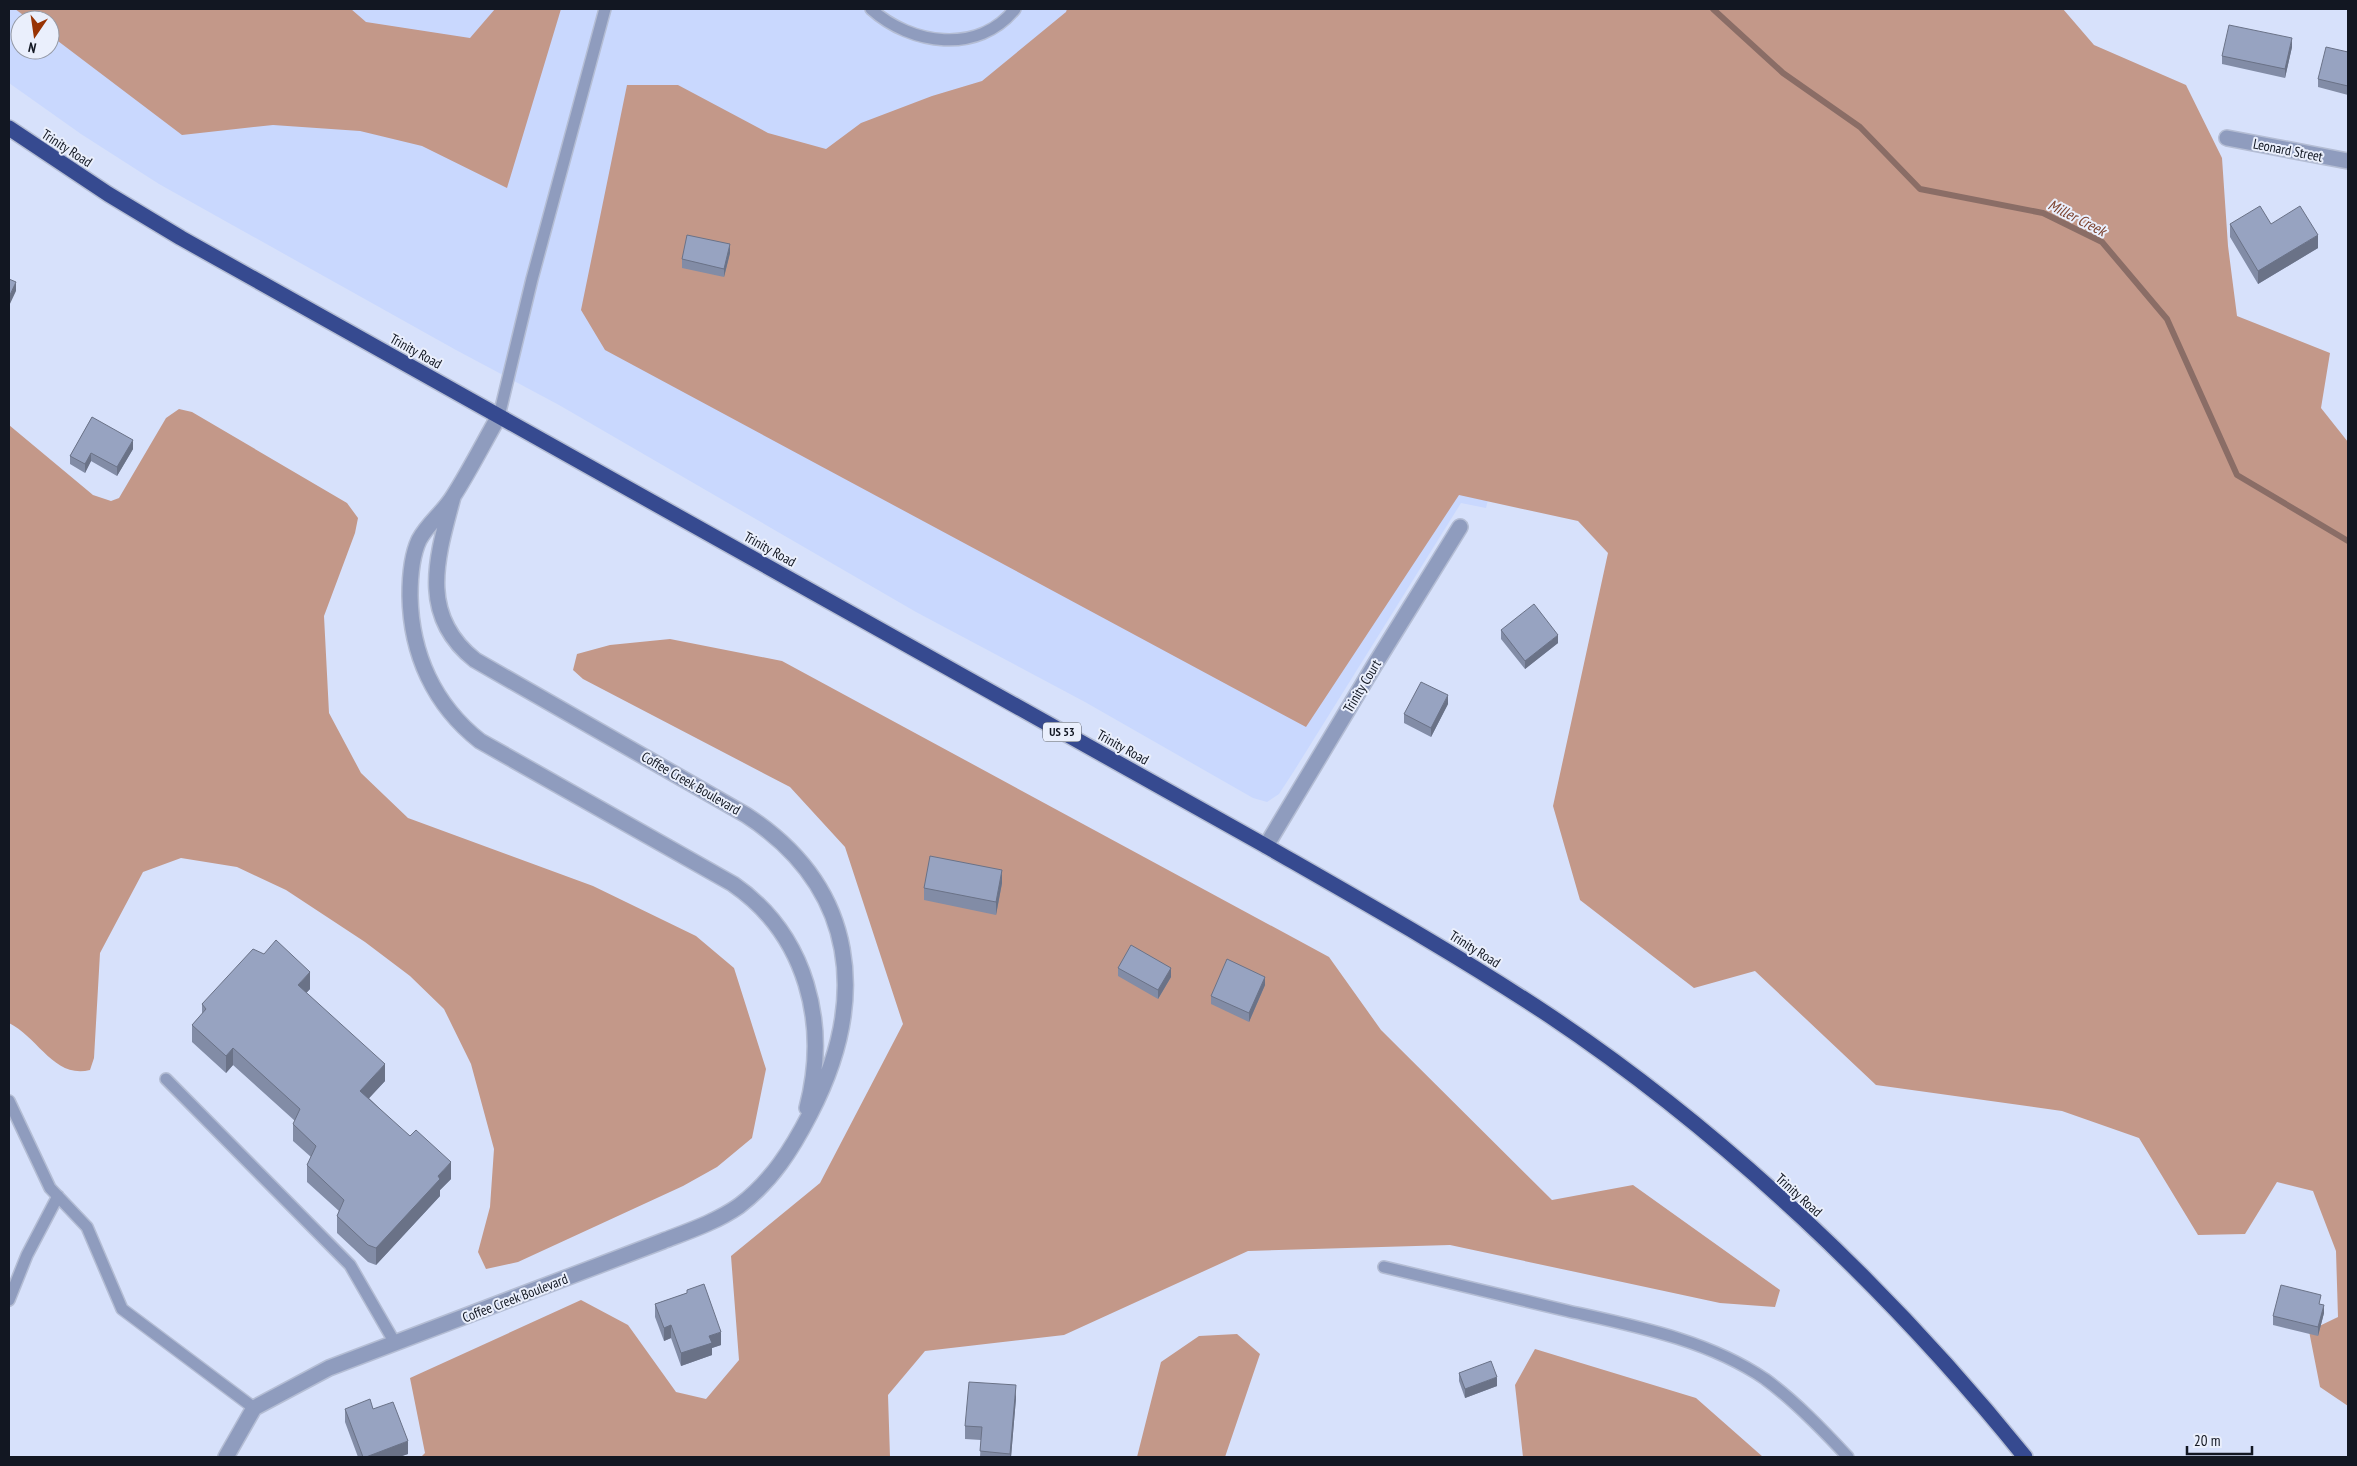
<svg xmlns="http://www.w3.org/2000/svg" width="2357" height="1466" viewBox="0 0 2357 1466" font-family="'PT Sans Narrow',sans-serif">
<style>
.built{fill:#c9d8fe;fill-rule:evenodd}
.forest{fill:#c39889}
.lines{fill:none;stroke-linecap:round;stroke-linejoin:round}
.stream{stroke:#8a6d66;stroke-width:6}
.lane-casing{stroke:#b4bdd4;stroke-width:14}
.street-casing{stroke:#b4bdd4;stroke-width:18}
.highway-casing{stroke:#b4bdd4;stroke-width:18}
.lane{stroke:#8f9cbe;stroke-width:11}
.street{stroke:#8f9cbe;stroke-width:15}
.highway{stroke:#364a90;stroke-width:15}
.wall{fill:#828ca6}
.shaded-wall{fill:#6a7287}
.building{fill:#97a3c1;stroke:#6a7287}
.labels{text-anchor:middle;stroke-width:4;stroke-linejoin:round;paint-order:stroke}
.shield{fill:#eaeffc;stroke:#535863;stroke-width:1}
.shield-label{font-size:12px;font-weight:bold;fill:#121722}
.street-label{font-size:14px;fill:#121722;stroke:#eaeffc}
.water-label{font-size:15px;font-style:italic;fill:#7c422e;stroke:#eaeffc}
</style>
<rect width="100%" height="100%" fill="#d7e1fb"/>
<path class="built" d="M9 9H1605L1486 508 1461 503 1294 771 1279 794 1267 802 1253 798 1085 702 916 612 559 405 456 350 159 184 81 134 9 83ZM20 20H50V50H20Z"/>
<path class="forest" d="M15 9H351L366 22 470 38 495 9H561L507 188 422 146 360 131 273 125 182 135 50 35V20H30Z
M1067 9H2063L2094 45 2186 85 2222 158 2228 246 2237 316 2330 353 2321 408 2348 442V1406L2320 1387 2309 1331 2338 1317 2336 1251 2313 1191 2277 1182 2245 1234 2198 1235 2139 1138 2062 1111 1876 1085 1755 971 1694 988 1580 900 1553 806 1608 553 1578 521 1459 495 1306 727 605 350 581 310 627 85H678L768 133 826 149 861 123 932 96 982 81 1066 12Z
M179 409 192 412 347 503 358 518 355 533 324 616 329 713 361 773 408 818 593 886 696 936 734 968 766 1069 752 1138 717 1167 683 1186 518 1262 486 1269 478 1252 490 1207 494 1149 471 1064 444 1009 410 976 365 942 286 890 237 867 181 858 143 872 100 953 94 1058 90 1070C54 1079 38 1037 9 1023V425L93 495 111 501 119 498 166 418Z
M670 639 782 661 1329 957 1381 1030 1552 1200 1633 1185 1780 1290 1775 1307 1720 1303 1450 1245 1248 1251 1064 1335 925 1351 888 1395 890 1457H421L425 1453 410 1378 581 1300 628 1325 676 1392 706 1399 739 1360 731 1256 820 1183 903 1024 845 847 790 787 583 679 573 670 577 654 610 645Z
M1237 1334 1260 1354 1225 1457H1137L1161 1362 1199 1336Z
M1535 1349 1696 1398 1763 1457H1523L1515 1385Z"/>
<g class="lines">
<path class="stream" d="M1713 9 1783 73 1860 127 1920 189 2043 213 2102 242 2167 319 2237 475 2348 541"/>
<defs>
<path id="lane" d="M871 9C911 45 978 55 1015 9
M499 416 532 279 605 9
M166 1079 350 1265 395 1343
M9 1101 50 1188 87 1227 122 1309 254 1408
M1384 1267C1445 1282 1507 1296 1568 1311 1635 1326 1708 1340 1765 1379 1795 1401 1822 1429 1848 1457
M9 1300 27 1255 58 1196"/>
<path id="street" d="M2227 138 2348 161
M499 416C484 442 470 470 454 495 444 512 428 523 419 540 411 557 410 578 410 596 411 654 434 705 480 741L733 884C807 935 829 1024 807 1108
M1266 846 1374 666 1460 527
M226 1457 254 1408 329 1368 663 1241C689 1231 716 1222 739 1206 772 1181 792 1149 810 1114 869 1000 858 888 746 815L475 660C418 615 437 557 453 497"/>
<path id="highway" d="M9 128 108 194 181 238 1266 846C1362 901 1458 955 1550 1016 1725 1133 1893 1293 2025 1457"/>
</defs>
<use href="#lane" class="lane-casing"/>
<use href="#street" class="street-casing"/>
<use href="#highway" class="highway-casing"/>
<use href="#lane" class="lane"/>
<use href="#street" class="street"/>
<use href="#highway" class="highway"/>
</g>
<path class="wall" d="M2292 47 2285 78 2222 64V56Z
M2348 52V95L2318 87V79Z
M2230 224 2318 248 2258 284 2230 237Z
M730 253 724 277 682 268V259Z
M92 417 133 449 117 476 91 461 85 473 70 464V456Z
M1501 630 1558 643 1525 669 1501 639Z
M1448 704 1431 737 1404 723V714Z
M1002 883 996 915 924 900V888Z
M264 954 310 989 306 993 385 1081 369 1098 451 1179 440 1190V1196L376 1265 368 1262 337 1233V1216L339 1211 307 1182V1165L311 1157 293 1141V1124L295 1121 233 1065 226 1073 192 1042V1025L202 1014V1004Z
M1118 968 1171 977 1158 999 1118 976Z
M1265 985 1249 1022 1211 1004V996Z
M687 1290 721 1345 712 1348V1355L681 1366 671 1338 664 1341 655 1317V1304L687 1293Z
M2321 1304 2324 1313 2318 1336 2273 1325V1316Z
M1459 1373 1497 1386 1465 1398 1459 1381Z
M1016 1398 1011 1457H980L981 1440 965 1439V1426Z
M345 1409H373L408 1454 399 1457H358L345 1422Z"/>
<path class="shaded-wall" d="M2292 38V47L2285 78V69Z
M2318 235V248L2258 284V271Z
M730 244V253L724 277V269Z
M16 282V291L9 306V297Z
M133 440V449L117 476V467Z
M91 453V461L85 473V464Z
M1558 635V643L1525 669V661Z
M1448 695V704L1431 737V728Z
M1002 870V883L996 915V902Z
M1171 968V977L1158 999V990Z
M310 972V989L298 1002V985Z
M1265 977V985L1249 1022V1013Z
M233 1048V1065L226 1073V1056Z
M385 1064V1081L360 1108V1091Z
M451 1162V1179L440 1190V1196L376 1265V1248L438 1176Z
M2324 1305V1313L2318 1336V1327Z
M671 1325V1338L664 1341V1328Z
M721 1332V1345L712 1348V1355L681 1366V1353L709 1336Z
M1497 1377V1386L1465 1398V1389Z
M1016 1385V1398L1011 1457H1010Z
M408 1441V1454L399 1457H366Z"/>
<path class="building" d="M2229 25 2292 38 2285 69 2222 56Z
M2326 47 2348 52V86L2318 79Z
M2260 206 2271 224 2300 206 2318 235 2258 271 2230 224Z
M687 235 730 244 724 269 682 259Z
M9 279 16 282 9 297Z
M92 417 133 440 117 467 91 453 85 464 70 456Z
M1534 604 1558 635 1525 661 1501 630Z
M1421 682 1448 695 1431 728 1404 714Z
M930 856 1002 870 996 902 924 888Z
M276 940 310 972 298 985 385 1064 360 1091 410 1136 416 1130 451 1162 438 1176 440 1179 376 1248 368 1245 337 1216 344 1200 307 1165 316 1146 293 1124 300 1109 233 1048 226 1056 192 1025 206 1009 202 1004 253 949 264 954Z
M1131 945 1171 968 1158 990 1118 968Z
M1227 959 1265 977 1249 1013 1211 996Z
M704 1284 721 1332 709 1336 712 1343 681 1353 671 1325 664 1328 655 1304 687 1293V1290Z
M2281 1285 2321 1295 2319 1304 2324 1305 2318 1327 2273 1316Z
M1491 1361 1497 1377 1465 1389 1459 1373Z
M969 1382 1016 1385 1010 1454 980 1451 982 1427 965 1426Z
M370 1399 373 1409 393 1402 408 1441 366 1457H363L345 1409Z"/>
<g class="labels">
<rect class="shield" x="1043" y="722.5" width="38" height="19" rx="4"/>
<g class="shield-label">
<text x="1062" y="736">US 53</text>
</g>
<g class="street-label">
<text transform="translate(67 148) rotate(33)" y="5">Trinity Road</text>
<text transform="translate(2288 150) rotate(11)" y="5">Leonard Street</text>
<text transform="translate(416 351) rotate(29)" y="5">Trinity Road</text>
<text transform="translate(770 549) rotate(29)" y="5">Trinity Road</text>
<text transform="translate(1362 686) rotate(-59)" y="5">Trinity Court</text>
<text transform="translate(1123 747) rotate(29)" y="5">Trinity Road</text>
<text transform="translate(691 783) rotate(30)" y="5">Coffee Creek Boulevard</text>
<text transform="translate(1475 949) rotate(32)" y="5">Trinity Road</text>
<text transform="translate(1799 1195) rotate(42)" y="5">Trinity Road</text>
<text transform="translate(515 1298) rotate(-21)" y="5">Coffee Creek Boulevard</text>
</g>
<g class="water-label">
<text transform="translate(2077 218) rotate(27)" y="5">Miller Creek</text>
</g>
</g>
<rect width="2357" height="1466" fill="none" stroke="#121722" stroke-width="20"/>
<g transform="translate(35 35) rotate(193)"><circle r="24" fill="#eaeffc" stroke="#9499a5"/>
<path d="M0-4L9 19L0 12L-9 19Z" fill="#983304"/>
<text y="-8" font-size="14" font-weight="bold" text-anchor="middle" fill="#121722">N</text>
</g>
<path d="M2187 1446v8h65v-8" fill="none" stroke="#121722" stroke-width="2.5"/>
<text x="2194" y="1446" font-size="15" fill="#121722" stroke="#eaeffc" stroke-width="4" paint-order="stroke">20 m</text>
</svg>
